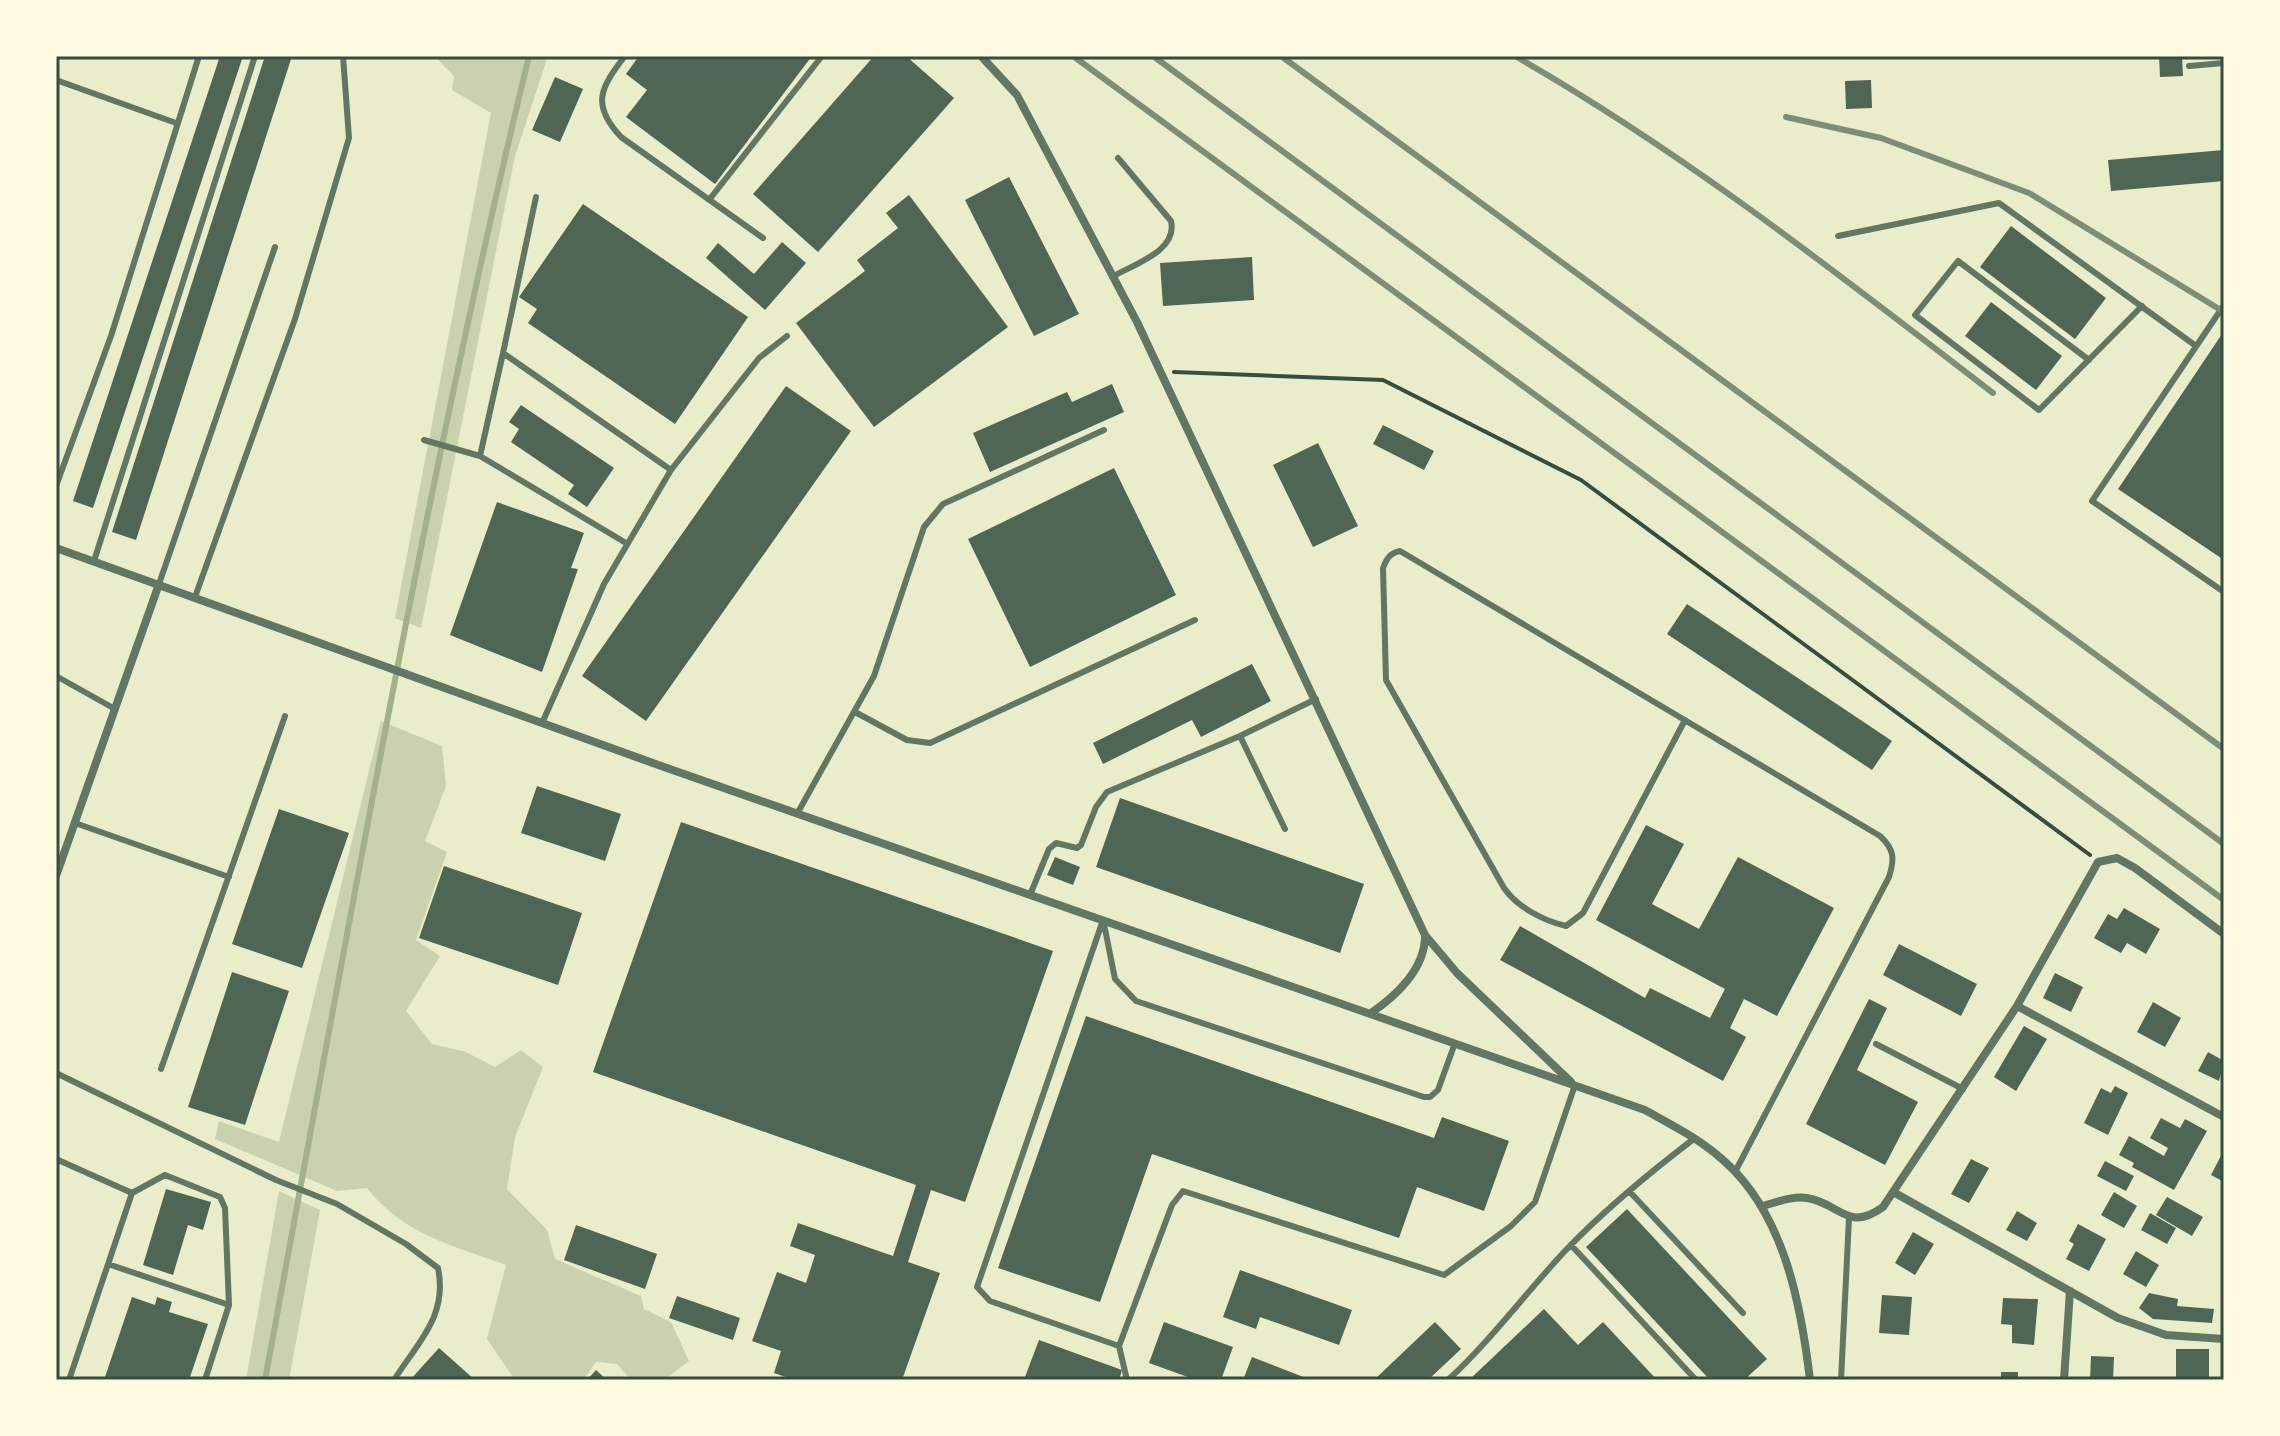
<svg xmlns="http://www.w3.org/2000/svg" width="2280" height="1436" viewBox="0 0 2280 1436" font-family="Rubik,sans-serif">
<style>
.green{fill:#cad2ad}
.lines{fill:none;stroke-linecap:round;stroke-linejoin:round}
.stream{stroke:#a3b18a;stroke-width:6}
.building{fill:#4f6655}
.path{stroke:#344e41;stroke-width:4}
.service{stroke:#617663;stroke-width:6}
.minor{stroke:#617663;stroke-width:8}
.rail{stroke:#7c8e77;stroke-width:6}
.neatline{fill:none;stroke:#344e41;stroke-width:3}
</style>
<rect width="100%" height="100%" fill="#e9edc9"/>
<path class="green" d="M434 56H548L515 156 421 628 395 618 491 113 452 90 454 76Z
M381 721 442 746 446 786 425 841 447 852 416 940 440 956 406 1011 432 1044 466 1052 495 1067 521 1050 543 1067 515 1137 507 1189 547 1230 555 1259 641 1296 644 1309 671 1322 689 1361 664 1380H631L617 1364 596 1362 583 1380H515L487 1339 506 1265C452 1245 404 1235 367 1188L337 1191 215 1139 219 1121 279 1142Z
M279 1191 320 1210 289 1380H246Z"/>
<g class="lines">
<path class="stream" d="M265 1380C347 938 423 493 529 56"/>
</g>
<path class="building" d="M220 56H243L93 508 73 501Z
M265 56H292L136 540 112 532Z
M639 56H812L715 184 626 117 647 90 626 74Z
M874 56H906L954 98 818 252 753 194Z
M2159 56H2182L2183 76 2160 77Z
M555 77 583 89 560 142 532 130Z
M1871 80 1872 108 1846 109 1845 81Z
M2224 150V181L2111 191 2108 160Z
M1009 177 1079 314 1034 336 965 200Z
M909 195 1008 327 874 427 796 323 865 271 857 260 898 228 886 213Z
M583 204 748 317 675 424 528 323 537 309 519 297Z
M2011 226 2106 298 2075 339 1980 267Z
M782 242 806 263 765 310 706 258 718 243 754 274Z
M1252 257 1254 300 1163 306 1160 263Z
M1991 302 2062 356 2036 390 1965 336Z
M2224 331V560L2118 489Z
M1112 384 1124 412 990 472 973 433 1067 392 1072 402Z
M786 386 851 431 646 721 582 676Z
M521 405 614 468 587 507 568 494 574 485 511 442 519 429 509 422Z
M1383 425 1434 451 1424 470 1373 444Z
M1318 443 1358 526 1313 547 1273 465Z
M1114 468 1176 595 1030 667 968 539Z
M497 502 584 533 571 568 578 569 542 672 450 635Z
M1687 604 1892 741 1872 770 1667 634Z
M1252 664 1271 701 1201 737 1192 720 1103 764 1093 743Z
M537 786 621 814 605 861 521 833Z
M1120 798 1364 884 1340 953 1096 867Z
M279 809 349 833 302 968 232 944Z
M681 822 1053 951 965 1202 931 1190 908 1262 940 1273 902 1380H794L774 1373 781 1351 752 1341 777 1272 806 1283 815 1255 790 1246 798 1223 893 1256 916 1185 593 1072Z
M1646 825 1684 844 1652 904 1699 929 1738 857 1834 908 1777 1016 1744 999 1730 1028 1746 1037 1723 1081 1500 960 1520 926 1645 998 1650 988 1710 1018 1725 989 1596 920Z
M1055 857 1080 867 1073 885 1047 875Z
M444 866 582 913 558 985 419 938Z
M2124 908 2160 929 2146 954 2127 943 2121 953 2094 938 2108 914 2117 919Z
M1899 944 1977 984 1961 1016 1883 975Z
M232 972 289 991 245 1125 188 1107Z
M2055 973 2083 987 2071 1012 2043 998Z
M1869 999 1887 1008 1857 1070 1918 1102 1885 1165 1806 1124Z
M2153 1002 2181 1018 2165 1047 2137 1032Z
M1086 1016 1434 1138 1442 1117 1509 1141 1484 1211 1417 1187 1399 1238 1152 1154 1100 1302 998 1268Z
M2024 1026 2047 1039 2016 1091 1994 1077Z
M2208 1052 2224 1061 2219 1081 2198 1071Z
M2115 1086 2128 1093 2108 1135 2084 1123 2101 1088 2111 1093Z
M2161 1118 2180 1128 2185 1119 2207 1131 2174 1190 2132 1167 2134 1163 2119 1155 2129 1136 2164 1156 2168 1148 2150 1138Z
M2224 1150V1182L2211 1175Z
M1971 1159 1989 1168 1969 1203 1951 1194Z
M2105 1161 2134 1176 2126 1191 2097 1176Z
M166 1189 211 1202 203 1230 188 1225 173 1275 143 1265Z
M2114 1192 2137 1206 2124 1228 2101 1215Z
M2167 1197 2203 1217 2192 1236 2156 1215Z
M1627 1209 1767 1359 1744 1380H1710L1586 1247Z
M2017 1211 2037 1223 2027 1241 2006 1230Z
M2150 1213 2176 1228 2167 1244 2141 1230Z
M2078 1224 2106 1239 2089 1271 2066 1259 2074 1244 2069 1241Z
M576 1225 657 1254 645 1289 564 1260Z
M1913 1232 1934 1244 1915 1275 1895 1263Z
M2136 1251 2159 1265 2146 1287 2123 1274Z
M1240 1270 1352 1310 1339 1345 1260 1317 1256 1329 1223 1317Z
M2149 1293 2178 1299 2177 1306 2214 1309 2212 1323 2153 1319 2139 1308Z
M1882 1295 1912 1297 1909 1335 1879 1333Z
M677 1296 740 1318 733 1340 669 1318Z
M132 1297 155 1305 157 1297 172 1302 169 1312 208 1324 189 1380H104Z
M2003 1298 2038 1299 2034 1345 2012 1343V1325L2001 1324Z
M1544 1309 1578 1345 1603 1322 1657 1380H1469Z
M1164 1322 1233 1347 1221 1380H1196L1149 1363Z
M1435 1322 1461 1349 1428 1380H1374Z
M1039 1340 1122 1370 1119 1380 1025 1377Z
M439 1348 475 1380H410Z
M2176 1349H2209V1380H2176Z
M2091 1356 2114 1357 2113 1380H2090Z
M1252 1357 1306 1378 1305 1380H1243Z
M596 1370 607 1380H587Z
M2001 1372H2018V1380H2001Z"/>
<g class="lines">
<path class="path" d="M1174 372 1383 380 1581 480 2090 855"/>
<path class="service" d="M625 56C600 88 591 105 621 137L763 238
M2189 66 2224 63
M56 80 176 123
M709 200 822 56
M1838 236 1999 203 2196 346
M1112 277C1134 264 1178 251 1171 221L1118 158
M2224 305 2092 501 2224 592
M503 353 536 197
M2089 360 1958 261 1915 315 2039 410 2142 306
M424 440 480 456
M56 486 111 336 199 56
M626 543 480 456 503 353 671 470
M94 561 255 56
M159 584 275 247
M195 597 295 319 349 138 343 56
M56 676 115 709
M855 712 907 740 930 743 1195 620
M1685 720 1583 913 1566 926C1544 921 1517 907 1504 888L1386 680 1383 568C1387 558 1390 553 1400 551L1880 836C1894 849 1895 858 1889 877L1735 1172
M543 721 604 584 671 470 759 358 787 336
M1240 736 1285 829
M797 814 874 676 924 527 943 504 1104 430
M75 823 229 877
M1030 895 1049 849 1056 843 1077 848 1081 845 1096 807 1107 792 1240 736 1316 699
M1103 920 977 1287 990 1301 1119 1346
M1104 924 1115 979 1136 1001 1424 1097H1430L1438 1090 1455 1043
M1876 1044 1963 1089
M161 1069 285 716
M56 1073 276 1180 337 1204 406 1244 438 1268C448 1316 418 1342 394 1380
M56 1159 132 1193 69 1380
M1629 1191 1743 1313
M132 1193 165 1175 220 1197 225 1208 229 1305
M1571 1245 1696 1380
M108 1264 229 1305 205 1380
M1127 1380 1119 1346 1172 1205 1183 1191 1444 1275 1511 1226 1535 1202 1575 1085
M1448 1380C1491 1340 1525 1294 1564 1252 1604 1210 1649 1173 1695 1138
M1841 1380 1849 1218"/>
<path class="minor" d="M981 56 1017 95 1137 322 1425 935 1457 973 1571 1082
M56 548 664 767 1645 1110C1672 1125 1700 1139 1723 1160 1784 1213 1801 1304 1810 1380
M56 876 159 584
M2017 1006 2224 1117
M1371 1013C1396 996 1425 969 1425 936
M1895 1193 2118 1318 2166 1335 2224 1339
M1763 1206C1777 1202 1792 1196 1807 1198 1840 1203 1847 1233 1883 1207L2017 1006 2098 862 2117 858 2135 868 2224 934
M2064 1380 2070 1291"/>
<path class="rail" d="M1073 56 2224 900
M1153 56 2224 844
M1281 56 2224 749
M1515 56C1685 153 1838 274 1993 393
M1786 117 1881 138 2029 193 2224 312"/>
</g>
<rect width="2280" height="1436" fill="none" stroke="#fefae0" stroke-width="116"/>
<rect x="58" y="58" width="2164" height="1320" class="neatline"/>
</svg>
